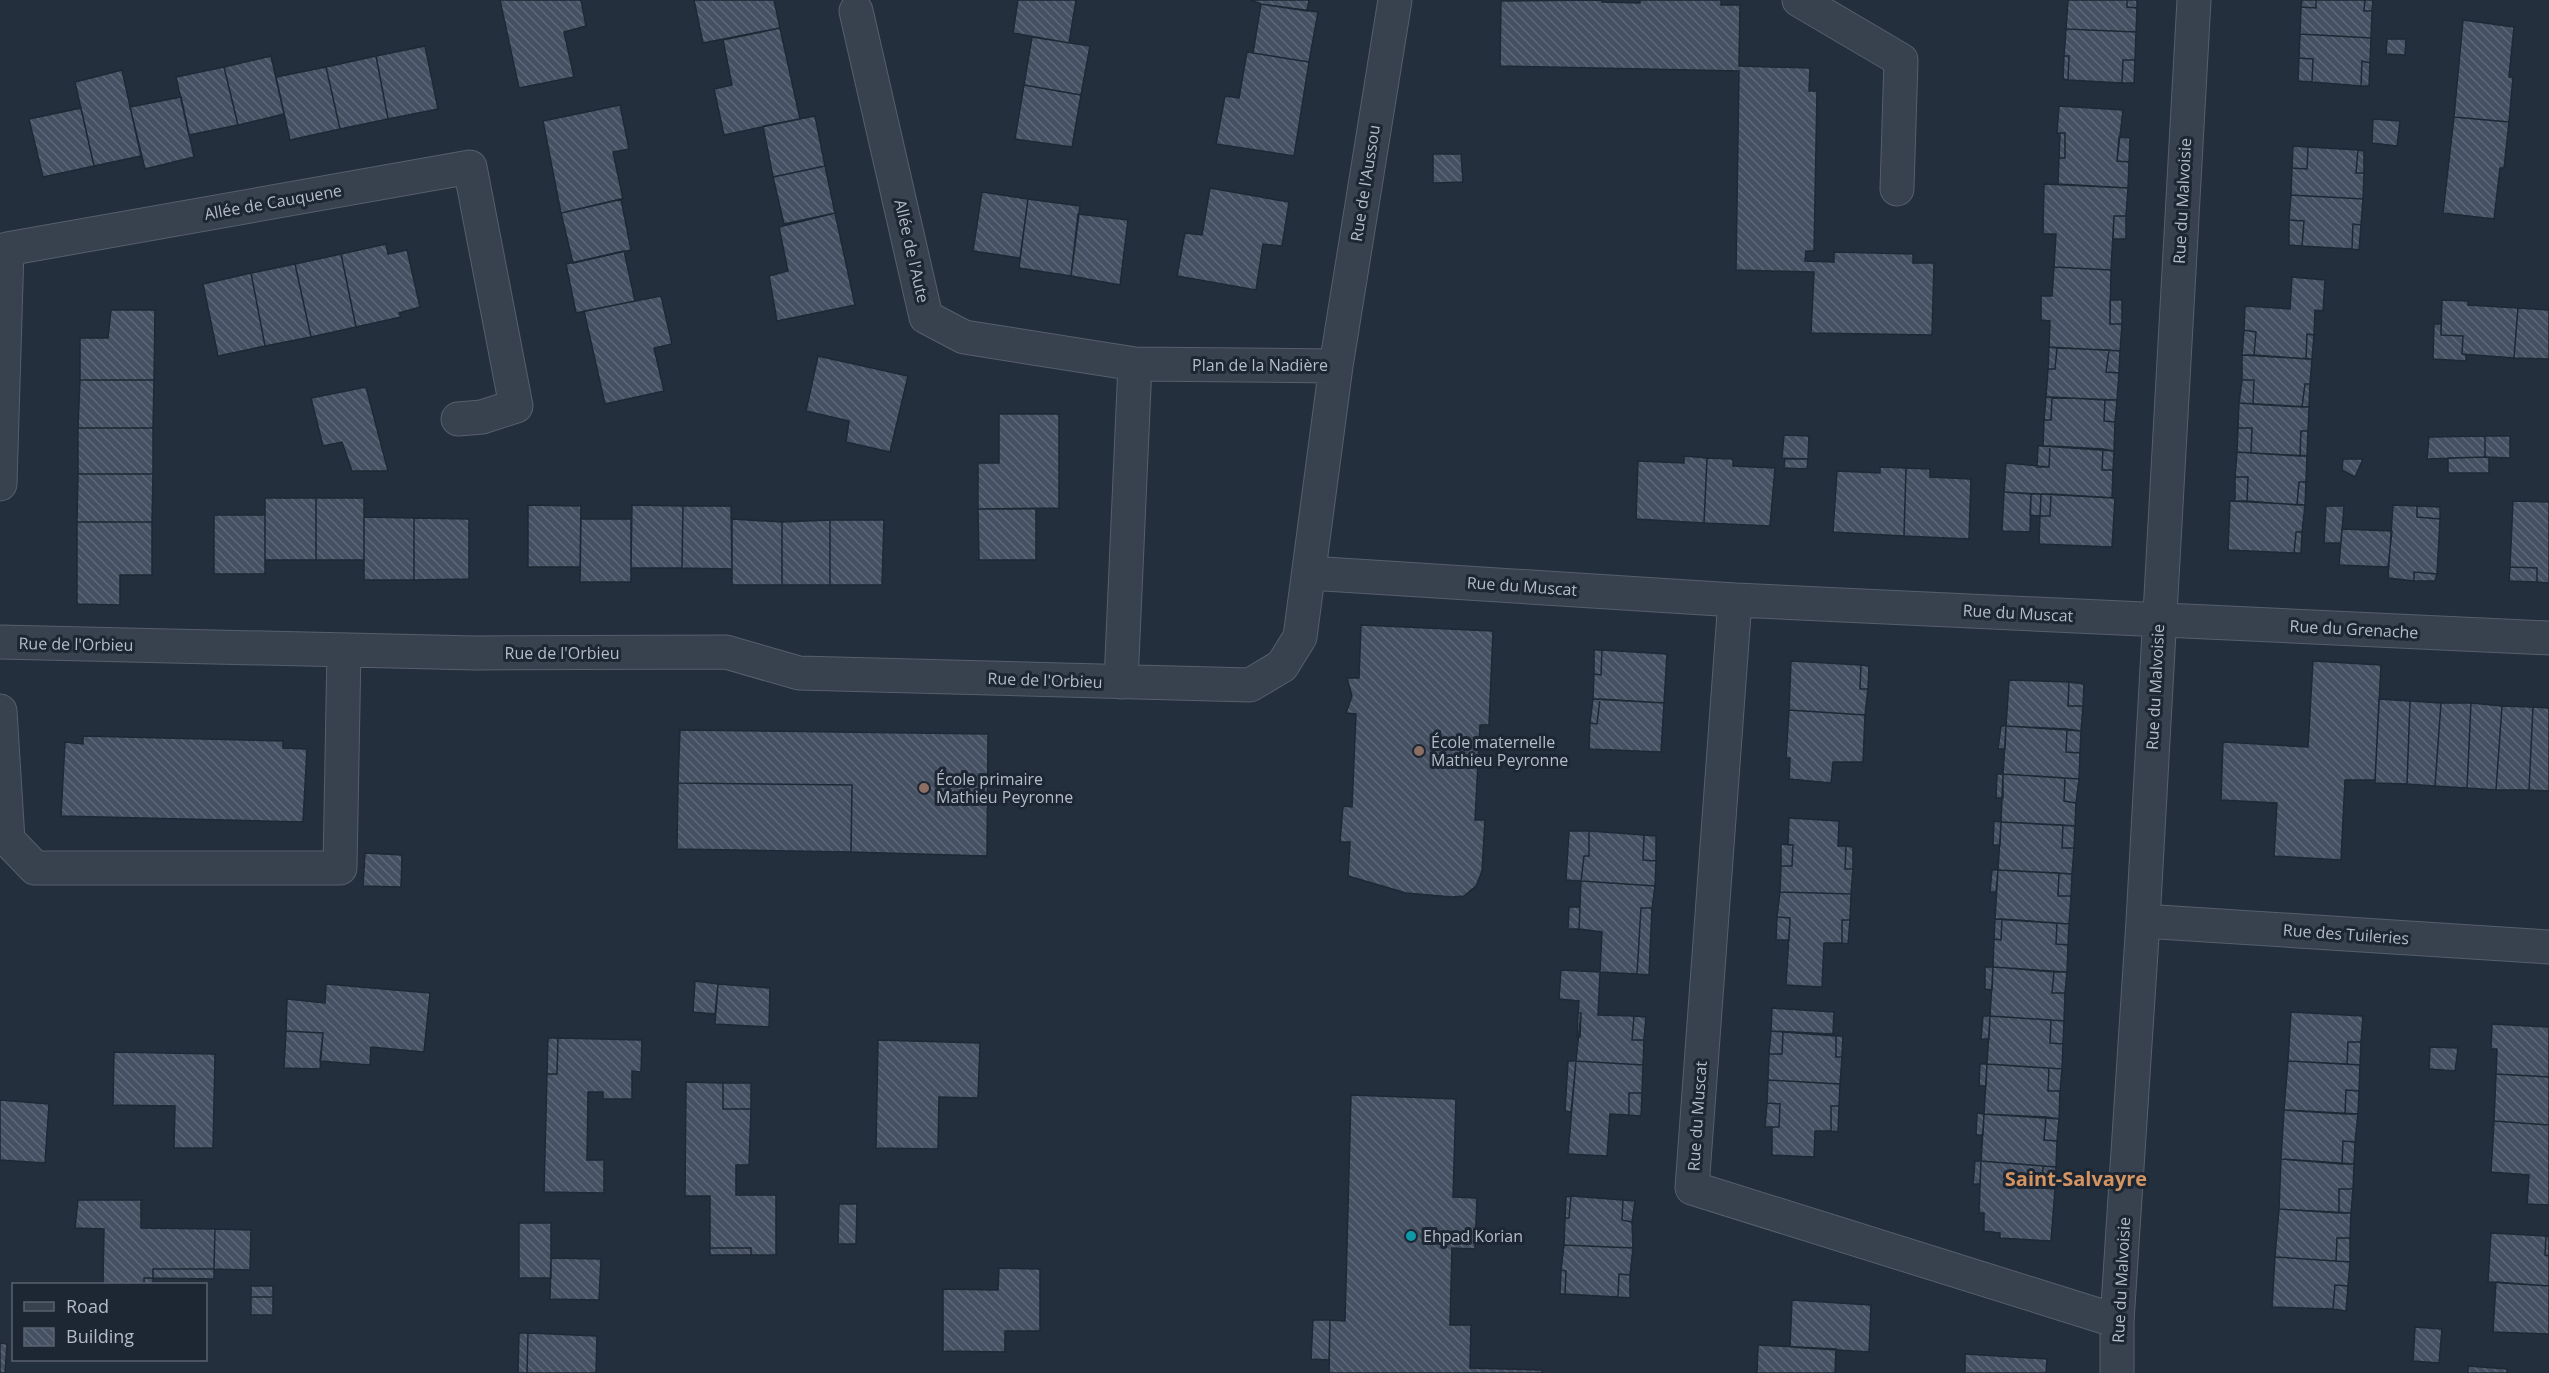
<svg xmlns="http://www.w3.org/2000/svg" width="2549" height="1373" viewBox="0 0 2549 1373" font-family="'Open Sans',sans-serif">
<style>
.building{fill:url(#building-back-hatch);stroke:#1f2835;stroke-width:1.5}
.lines{fill:none;stroke-linecap:round;stroke-linejoin:round}
.minor-casing{stroke:#565f6c;stroke-width:35}
.minor{stroke:#38414e;stroke-width:33}
.education-dot{fill:#8d6e63;stroke:#1d2633;stroke-width:2}
.culture-dot{fill:#0f9aa8;stroke:#1d2633;stroke-width:2}
.labels{text-anchor:middle;stroke-width:6;stroke-linejoin:round;paint-order:stroke}
.street-label{font-size:16px;fill:#b4bcc9;stroke:#1d2633}
.poi-label{font-size:16px;fill:#b4bcc9;stroke:#1d2633;text-anchor:start}
.quarter-label{font-size:20px;font-weight:bold;fill:#d59563;stroke:#1d2633}
</style>
<defs>
<pattern id="building-back-hatch" width="6" height="6" patternUnits="userSpaceOnUse" patternTransform="scale(1.5)"><rect width="6" height="6" fill="#455162"/><path d="M-1 5l2 2M0 0l6 6M5-1l2 2" fill="none" stroke="#5d6877"/></pattern>
</defs>
<rect width="100%" height="100%" fill="#242f3e"/>
<path class="building" d="M500 0H581L586 26 564 32 574 77 519 88Z
M694 0H774L780 28 703 43Z
M1018 0H1076L1069 43 1013 33Z
M1250 0H1309L1307 11 1261 4Z
M1602 0V2L1640 3V0H1721V5H1740L1739 66 1810 68 1809 91H1817L1814 251H1806L1805 261 1834 262V252L1913 254V263H1934L1932 335 1811 333 1814 272 1736 270 1739 71 1500 66 1501 1Z
M2068 0H2127V7L2137 8 2136 32 2066 29Z
M2127 0H2137V8L2127 7Z
M2302 0H2316V8L2301 7Z
M2316 0H2365L2364 11H2372L2371 38 2300 34 2301 7 2316 8Z
M2365 0H2373L2372 11H2364Z
M1261 4 1318 12 1309 62 1253 53Z
M2463 20 2514 27 2509 77H2513L2509 122 2454 117Z
M780 28 800 119 724 135 714 89 732 85 723 40Z
M2066 29 2136 32 2135 60H2123L2122 83 2068 80 2069 56H2064Z
M2300 34 2371 38 2370 63 2362 61 2361 86 2312 82 2313 59 2299 58Z
M1032 37 1090 46 1081 95 1024 85Z
M2387 39H2406L2405 55 2386 54Z
M425 46 438 109 388 119 376 56Z
M1247 52 1309 62 1294 156 1216 144 1225 96 1239 98Z
M271 56 284 114 238 125 224 67Z
M376 56 388 119 340 129 326 67Z
M2064 56H2069L2068 80 2063 79Z
M2299 58 2313 59 2312 82 2298 81Z
M2123 60H2135L2134 83H2122Z
M2362 61 2370 63 2369 86H2361Z
M224 67 238 125 189 135 176 77Z
M326 67 340 129 290 140 276 77Z
M122 70 141 156 94 166 75 82Z
M1024 85 1081 95 1072 147 1015 139Z
M181 97 194 157 145 169 130 107Z
M620 105 629 149 613 152 623 199 561 213 543 121Z
M2059 106 2123 110 2117 161 2129 162 2128 188 2058 184 2059 158H2065V133H2057Z
M81 108 94 166 43 177 29 119Z
M815 116 825 166 773 177 763 126Z
M2454 117 2509 122 2504 168H2500L2494 219 2443 213Z
M2373 119 2400 121 2397 146 2372 143Z
M2060 133H2065V158H2059Z
M2119 137 2130 138 2129 162 2117 161Z
M2293 146 2308 147 2307 169 2292 168Z
M2308 147 2358 150 2356 173H2364L2363 199 2291 195 2292 168 2307 169Z
M2358 150 2364 151V173H2356Z
M1433 154H1461L1463 182 1433 183Z
M825 166 835 213 784 224 773 177Z
M2044 184 2128 188 2126 216H2114L2111 270 2054 267 2056 234H2043Z
M1210 188 1289 202 1282 246 1263 244 1256 290 1177 276 1185 233 1202 235Z
M982 192 1028 199 1020 258 973 251Z
M2291 195 2363 199 2361 225 2353 224 2352 249 2302 246 2304 221 2289 220Z
M621 199 631 250 573 263 561 213Z
M1028 199 1080 206 1071 276 1019 268Z
M835 213 855 305 777 321 769 276 788 271 779 227Z
M1078 214 1128 220 1120 285 1071 276Z
M2114 216H2126V239H2113Z
M2289 220 2304 221 2302 246 2289 245Z
M2353 224 2361 225 2359 250 2352 249Z
M386 244 388 254 407 250 420 307 399 313 401 317 356 327 341 254Z
M624 251 635 301 576 313 566 264Z
M341 254 356 327 311 337 295 264Z
M295 264 311 337 265 346 251 273Z
M2054 267 2111 270 2110 324H2122L2120 351 2049 347 2050 321 2041 320V296H2052Z
M251 273 265 346 218 356 203 284Z
M2292 277 2325 280 2323 311 2315 310 2314 335 2307 334 2306 359 2254 355 2256 332 2244 330 2245 306 2290 309Z
M661 296 672 344 654 348 664 391 605 404 584 311Z
M2110 300H2122V324H2110Z
M2442 300 2468 301V305L2518 308 2514 358 2462 354 2463 336 2441 335Z
M2518 308 2549 310V359L2514 358Z
M111 310H155L154 380H80V338H108Z
M2434 324H2441V335L2463 336 2462 354 2466 355V361L2433 359Z
M2244 330 2256 332 2254 355H2242Z
M2307 334 2314 335 2312 359H2306Z
M2049 347 2057 348 2055 369H2048Z
M2057 348 2109 350 2106 372 2119 373 2117 400 2046 397 2048 369H2055Z
M2109 350 2120 351 2119 373 2106 372Z
M2242 355 2312 359 2310 384H2305L2302 407 2253 404 2254 380H2242Z
M818 356 908 376 890 452 846 442 849 421 806 411Z
M80 380H154L153 428H78Z
M2242 380H2254L2253 404 2239 403Z
M2305 384H2310L2309 407H2302Z
M366 387 388 471H352L342 442 323 446 311 398Z
M2046 397H2052L2051 420H2044Z
M2052 397 2105 400 2104 421 2115 422 2114 451 2043 446 2044 420H2051Z
M2105 400H2117L2115 422 2104 421Z
M2239 403 2309 407 2308 431H2301L2300 456 2251 453 2252 428H2238Z
M999 414H1059V508L978 509V463H999Z
M78 428H153V474H78Z
M2238 428H2252L2251 453 2237 452Z
M2301 431H2308L2307 456H2300Z
M1784 435 1809 436 1808 459 1782 458Z
M2485 436V457L2427 459 2429 437Z
M2485 436H2510V458L2485 457Z
M2038 446H2050L2049 467H2037Z
M2050 446 2103 449 2102 470H2113L2112 498 2004 492 2006 463 2049 467Z
M2103 449 2114 451 2113 470H2102Z
M2237 452 2307 456 2306 482H2299L2297 505 2247 501 2248 477H2235Z
M1684 456 1707 458 1704 523 1636 519 1638 461 1684 463Z
M2489 457V473H2448V458Z
M1707 458 1733 459V466L1775 468 1770 526 1704 523Z
M1785 459H1808L1807 469 1784 468Z
M2343 459H2363L2355 477 2342 470Z
M1880 467 1906 468 1904 536 1833 532 1837 471 1880 473Z
M1906 468 1930 469V477L1971 479 1969 539 1904 536Z
M78 474H153L152 522H77Z
M2235 477H2248L2247 501H2235Z
M2299 482H2306L2305 505H2297Z
M2004 492 2031 494 2030 532 2002 531Z
M2031 494H2041L2040 516 2030 515Z
M2041 494H2051L2050 516H2040Z
M2051 494 2115 498 2112 547 2039 544 2040 516H2050Z
M265 498H316V560H265Z
M316 498H364V560H316Z
M2230 501 2305 505 2302 532H2296L2294 553 2228 550Z
M2513 501 2549 502V583L2537 582V568L2510 567Z
M528 505 581 506 580 567H528Z
M632 505 683 506 682 568H631Z
M2393 505 2417 506V517L2440 519 2437 574 2414 572V581L2388 578Z
M683 506H731L732 569 682 568Z
M2326 506H2344L2341 543H2324Z
M2417 506 2440 507V519L2417 517Z
M978 509H1036V560H979Z
M214 515H265V574H214Z
M364 517 414 518V580H364Z
M414 518 469 519V579L414 580Z
M581 519H631V582H580Z
M732 519 782 522V585H732Z
M830 520V585H782V522Z
M830 520H884L882 585H830Z
M77 522H152V575H120V605L77 604Z
M2342 529 2392 531 2388 567 2339 565Z
M2296 532H2302L2301 553H2294Z
M2510 567 2537 568V582L2509 581Z
M2414 572 2437 574 2435 581H2414Z
M1361 625 1493 631 1489 725H1480L1475 820H1485L1482 871 1476 886 1464 896 1452 897 1406 893 1348 876 1350 842H1340L1343 806 1352 807 1356 714 1346 713 1352 696 1347 678H1359Z
M1594 650H1602L1601 675 1594 674Z
M1602 650 1667 654 1664 703 1593 699 1594 674 1601 675Z
M1791 661 1861 665 1860 689H1868L1865 715 1789 710Z
M2313 661 2381 665 2375 780H2345L2341 860 2274 856 2277 803 2221 800 2223 742 2308 747Z
M1861 665 1869 666 1868 689H1860Z
M2009 680 2069 682 2068 706H2083L2081 731 2006 726Z
M2069 682 2084 684 2083 706H2068Z
M1593 699H1600L1597 724 1590 723Z
M1600 699 1664 703 1661 752 1589 749 1590 723 1597 724Z
M2379 699 2410 701 2407 784 2375 783Z
M2410 701 2441 703 2435 786 2407 784Z
M2441 703H2471L2467 788 2435 786Z
M2471 703 2502 706 2496 790 2467 788Z
M2502 706 2533 707 2529 790H2496Z
M2533 707 2549 708V791L2529 790Z
M1789 710 1865 715 1863 762H1833L1831 783 1789 779 1790 758H1786Z
M2001 726H2006L2005 749H1998Z
M2006 726 2067 729 2066 752 2080 753 2079 779 2003 774Z
M2067 729 2081 731 2080 753 2066 752Z
M680 730 988 734 987 856 851 852 852 785 678 783Z
M83 736 283 741V748L307 749 303 822 61 816 65 742 83 744Z
M1997 774H2003V798H1996Z
M2003 774 2065 778 2064 801 2076 803 2075 826 2001 822Z
M2065 778 2079 779 2076 803 2064 801Z
M678 783 852 785 851 852 677 849Z
M1789 818 1839 821 1838 846H1846L1845 869H1853L1851 894 1780 892 1781 866H1792L1793 845H1788Z
M1994 821 2001 822 2000 845H1993Z
M2001 822 2063 825 2062 848H2074L2072 874 1998 870Z
M2063 825 2075 826 2074 848H2062Z
M1569 831H1589V856H1584L1581 881 1566 880Z
M1589 831 1644 835 1643 860 1656 861 1655 886 1581 881 1584 856H1589Z
M1644 835 1656 836V861L1643 860Z
M1781 844 1793 845 1792 866H1781Z
M1846 846 1853 847V869H1845Z
M365 853 402 855 401 887 363 886Z
M1992 870H1998L1996 892H1990Z
M1998 870 2059 873 2058 896H2071L2069 924 1995 919Z
M2059 873 2072 874 2071 896H2058Z
M1581 881 1655 886 1652 908H1641L1637 974 1600 972 1602 932 1579 929Z
M1780 892 1851 894 1850 920H1842V943H1824L1822 987 1786 985 1790 918 1777 917Z
M1569 907H1580L1579 929H1568Z
M1641 908H1652L1649 975 1637 974Z
M1777 917 1790 918 1789 940H1776Z
M1995 919H2002L2001 940 1994 939Z
M2002 919 2057 923 2056 944 2068 945 2067 972 1993 967 1994 939 2001 940Z
M1842 920H1850L1848 944 1842 943Z
M2057 923 2069 924 2068 945 2056 944Z
M1985 967H1993L1992 990 1985 989Z
M1993 967 2054 972 2052 993H2065L2064 1021 1990 1016Z
M1561 970 1600 972 1598 1015 1634 1016 1632 1040H1644L1643 1065 1576 1061 1581 1013H1578L1579 1001 1559 999Z
M2054 972H2067L2065 993H2052Z
M695 981 718 984 715 1014 693 1012Z
M326 984 430 993 424 1052 371 1047 370 1065 320 1061 323 1033 286 1031 287 999 325 1003Z
M718 984 770 988 769 1027 715 1024Z
M1772 1008 1834 1012 1833 1034 1771 1031Z
M2291 1012 2363 1016 2361 1042H2348L2347 1064 2288 1061Z
M1578 1013H1581L1580 1037H1577Z
M1634 1016 1646 1017 1644 1040H1632Z
M1983 1016H1990L1989 1039H1981Z
M1990 1016 2051 1020 2050 1043 2063 1044 2062 1069 1987 1064Z
M2051 1020 2064 1021 2063 1044 2050 1043Z
M2492 1024 2549 1027V1077L2496 1074 2497 1049H2491Z
M286 1031 323 1033 320 1069 284 1068Z
M1771 1031 1783 1032 1782 1054H1769Z
M1783 1032 1836 1036V1057H1842L1840 1084 1768 1080 1769 1054H1782Z
M1836 1036H1843L1842 1057H1836Z
M548 1038H558L557 1074H547Z
M558 1038 642 1040 641 1072 632 1071V1099H603V1092H588L587 1160H604V1193L544 1192 547 1074H557Z
M878 1040 980 1043 978 1098 939 1097 938 1149 876 1148Z
M2348 1042H2361L2360 1065 2347 1064Z
M2430 1047 2458 1048 2455 1071 2429 1069Z
M114 1052 215 1054 213 1148H174L175 1106 113 1105Z
M1568 1061H1576L1571 1112 1565 1111Z
M1576 1061 1643 1065 1642 1093H1629V1115L1610 1114 1607 1156 1568 1154Z
M2288 1061 2360 1065 2359 1091 2346 1090 2345 1114 2284 1110Z
M1980 1064H1987L1986 1086H1979Z
M1987 1064 2049 1068 2048 1091H2060L2059 1119 1984 1114Z
M2049 1068 2062 1069 2060 1091H2048Z
M2496 1074 2549 1077V1125L2494 1121Z
M1768 1080 1840 1084 1839 1106H1831V1131H1815L1814 1157 1772 1155V1127H1779L1780 1104 1767 1103Z
M686 1082 723 1083V1109H751L749 1165H736V1195H776V1255H751V1248H710V1196H685Z
M723 1083H751V1109H723Z
M2346 1090 2359 1091 2358 1114H2345Z
M1629 1093H1642L1641 1116 1629 1115Z
M1351 1095 1456 1099 1453 1197 1477 1198 1475 1249 1452 1248 1450 1325H1471L1470 1368 1542 1370V1373H1329L1330 1320 1345 1321Z
M0 1100 49 1104 45 1163 0 1160Z
M1767 1103 1780 1104 1779 1127H1765Z
M1831 1106H1839L1838 1132 1831 1131Z
M2284 1110 2358 1114 2355 1142 2343 1141 2342 1164 2281 1159Z
M1977 1113 1984 1114 1983 1135H1976Z
M1984 1114 2046 1117 2044 1140 2057 1141 2056 1167 1981 1161Z
M2046 1117 2059 1119 2057 1141 2044 1140Z
M2494 1121 2549 1125V1205L2527 1204 2529 1175 2491 1172Z
M2343 1141 2355 1142 2354 1164H2342Z
M2281 1159 2354 1164 2353 1189H2339V1213L2279 1209Z
M1975 1161H1981L1980 1184H1973Z
M1981 1161 2043 1166 2042 1188 2055 1189 2051 1241 2000 1238V1233L1984 1231V1213H1979Z
M2043 1166 2056 1167 2055 1189 2042 1188Z
M2339 1189H2353L2351 1213H2339Z
M1571 1196 1623 1200 1622 1220 1632 1222 1633 1248 1564 1245 1565 1218H1569Z
M1571 1196 1569 1218H1565L1566 1197Z
M78 1200H141V1228L215 1229 214 1269H153V1278H144V1284H103L104 1229 75 1228Z
M1623 1200 1635 1201 1632 1222 1622 1220Z
M839 1204H857L856 1244H838Z
M2279 1209 2351 1213 2350 1238H2337L2336 1261 2275 1257Z
M519 1223H551V1278H519Z
M215 1229 251 1230 250 1270 214 1269Z
M2491 1233 2546 1236 2545 1255 2549 1256V1286L2488 1282Z
M2546 1236H2549V1256L2545 1255Z
M2337 1238H2350V1262L2336 1261Z
M1564 1245 1633 1248 1630 1275 1619 1274 1618 1297 1565 1294 1566 1271 1561 1270Z
M710 1248H751V1255H710Z
M2275 1257 2350 1262 2348 1286 2335 1285 2333 1309 2272 1307Z
M551 1258 601 1259 599 1300 550 1299Z
M999 1268 1040 1269V1331H1005V1352L943 1351V1289L998 1290Z
M153 1269H214V1279L153 1278Z
M1561 1270 1566 1271 1565 1294H1560Z
M1619 1274 1630 1275V1298L1618 1297Z
M144 1278H153V1284H144Z
M2496 1282 2549 1286V1334L2493 1332Z
M2335 1285 2348 1286 2346 1311 2333 1309Z
M251 1286H273V1297H251Z
M251 1297H273V1315H251Z
M1792 1300 1871 1305 1869 1352 1790 1347Z
M1313 1320H1330L1329 1360 1311 1359Z
M2415 1327 2442 1329 2439 1363 2413 1361Z
M519 1333H528L527 1373H518Z
M528 1333 597 1336 596 1373H527Z
M0 1343 7 1344 5 1373H0Z
M1758 1345 1836 1349 1835 1373H1757Z
M1965 1354 2047 1359 2046 1373H1965Z
M2468 1366 2507 1369V1373H2468Z"/>
<g class="lines">
<defs>
<path id="minor" d="M1799 0 1901 60 1897 189
M856 11 926 317 964 337 1135 364
M1336 366 1395 0
M0 484 7 249 470 167 516 406 482 417 458 419
M1309 573 1735 600 2549 638
M1735 600 1692 1188 2117 1321
M0 642 476 653 726 652 799 673 1250 685 1282 666 1300 637 1336 366 1135 364 1121 682
M0 711 8 840 35 868H340L344 650
M2143 921 2549 947
M2117 1373V1321L2143 921 2194 0"/>
</defs>
<use href="#minor" class="minor-casing"/>
<use href="#minor" class="minor"/>
</g>
<g class="education-dot">
<circle cx="1419" cy="751" r="6"/>
<circle cx="924" cy="788" r="6"/>
</g>
<circle class="culture-dot" cx="1411" cy="1236" r="6"/>
<g class="labels">
<g class="street-label">
<text transform="translate(1365 183) rotate(-81)" y="6">Rue de l'Aussou</text>
<text transform="translate(2182 201) rotate(-87)" y="6">Rue du Malvoisie</text>
<text transform="translate(273 202) rotate(-10)" y="6">Allée de Cauquene</text>
<text transform="translate(912 251) rotate(77)" y="6">Allée de l'Aute</text>
<text x="1260" y="371">Plan de la Nadière</text>
<text transform="translate(1522 586) rotate(4)" y="6">Rue du Muscat</text>
<text transform="translate(2018 613) rotate(3)" y="6">Rue du Muscat</text>
<text transform="translate(2354 629) rotate(3)" y="6">Rue du Grenache</text>
<text transform="translate(76 644) rotate(1)" y="6">Rue de l'Orbieu</text>
<text x="562" y="659">Rue de l'Orbieu</text>
<text transform="translate(1045 680) rotate(2)" y="6">Rue de l'Orbieu</text>
<text transform="translate(2155 687) rotate(-87)" y="6">Rue du Malvoisie</text>
<text transform="translate(2346 934) rotate(4)" y="6">Rue des Tuileries</text>
<text transform="translate(1697 1116) rotate(-86)" y="6">Rue du Muscat</text>
<text transform="translate(2121 1280) rotate(-87)" y="6">Rue du Malvoisie</text>
</g>
<g class="poi-label">
<text x="1431" y="748">École maternelle<tspan x="1431" dy="18">Mathieu Peyronne</tspan></text>
<text x="936" y="785">École primaire<tspan x="936" dy="18">Mathieu Peyronne</tspan></text>
<text x="1423" y="1242">Ehpad Korian</text>
</g>
<g class="quarter-label">
<text x="2076" y="1186">Saint-Salvayre</text>
</g>
</g>
<rect x="12" y="1283" width="195" height="78" fill="#1d2633" stroke="#59626f" stroke-width="1.5"/>
<rect x="24" y="1302" width="30" height="9" fill="#38414e" stroke="#59626f" stroke-width="1.5"/>
<text x="66" y="1313" font-size="18" fill="#b4bcc9">Road</text>
<rect x="24" y="1328" width="30" height="18" fill="url(#building-back-hatch)" stroke="#59626f" stroke-width="1.5"/>
<text x="66" y="1343" font-size="18" fill="#b4bcc9">Building</text>
</svg>
